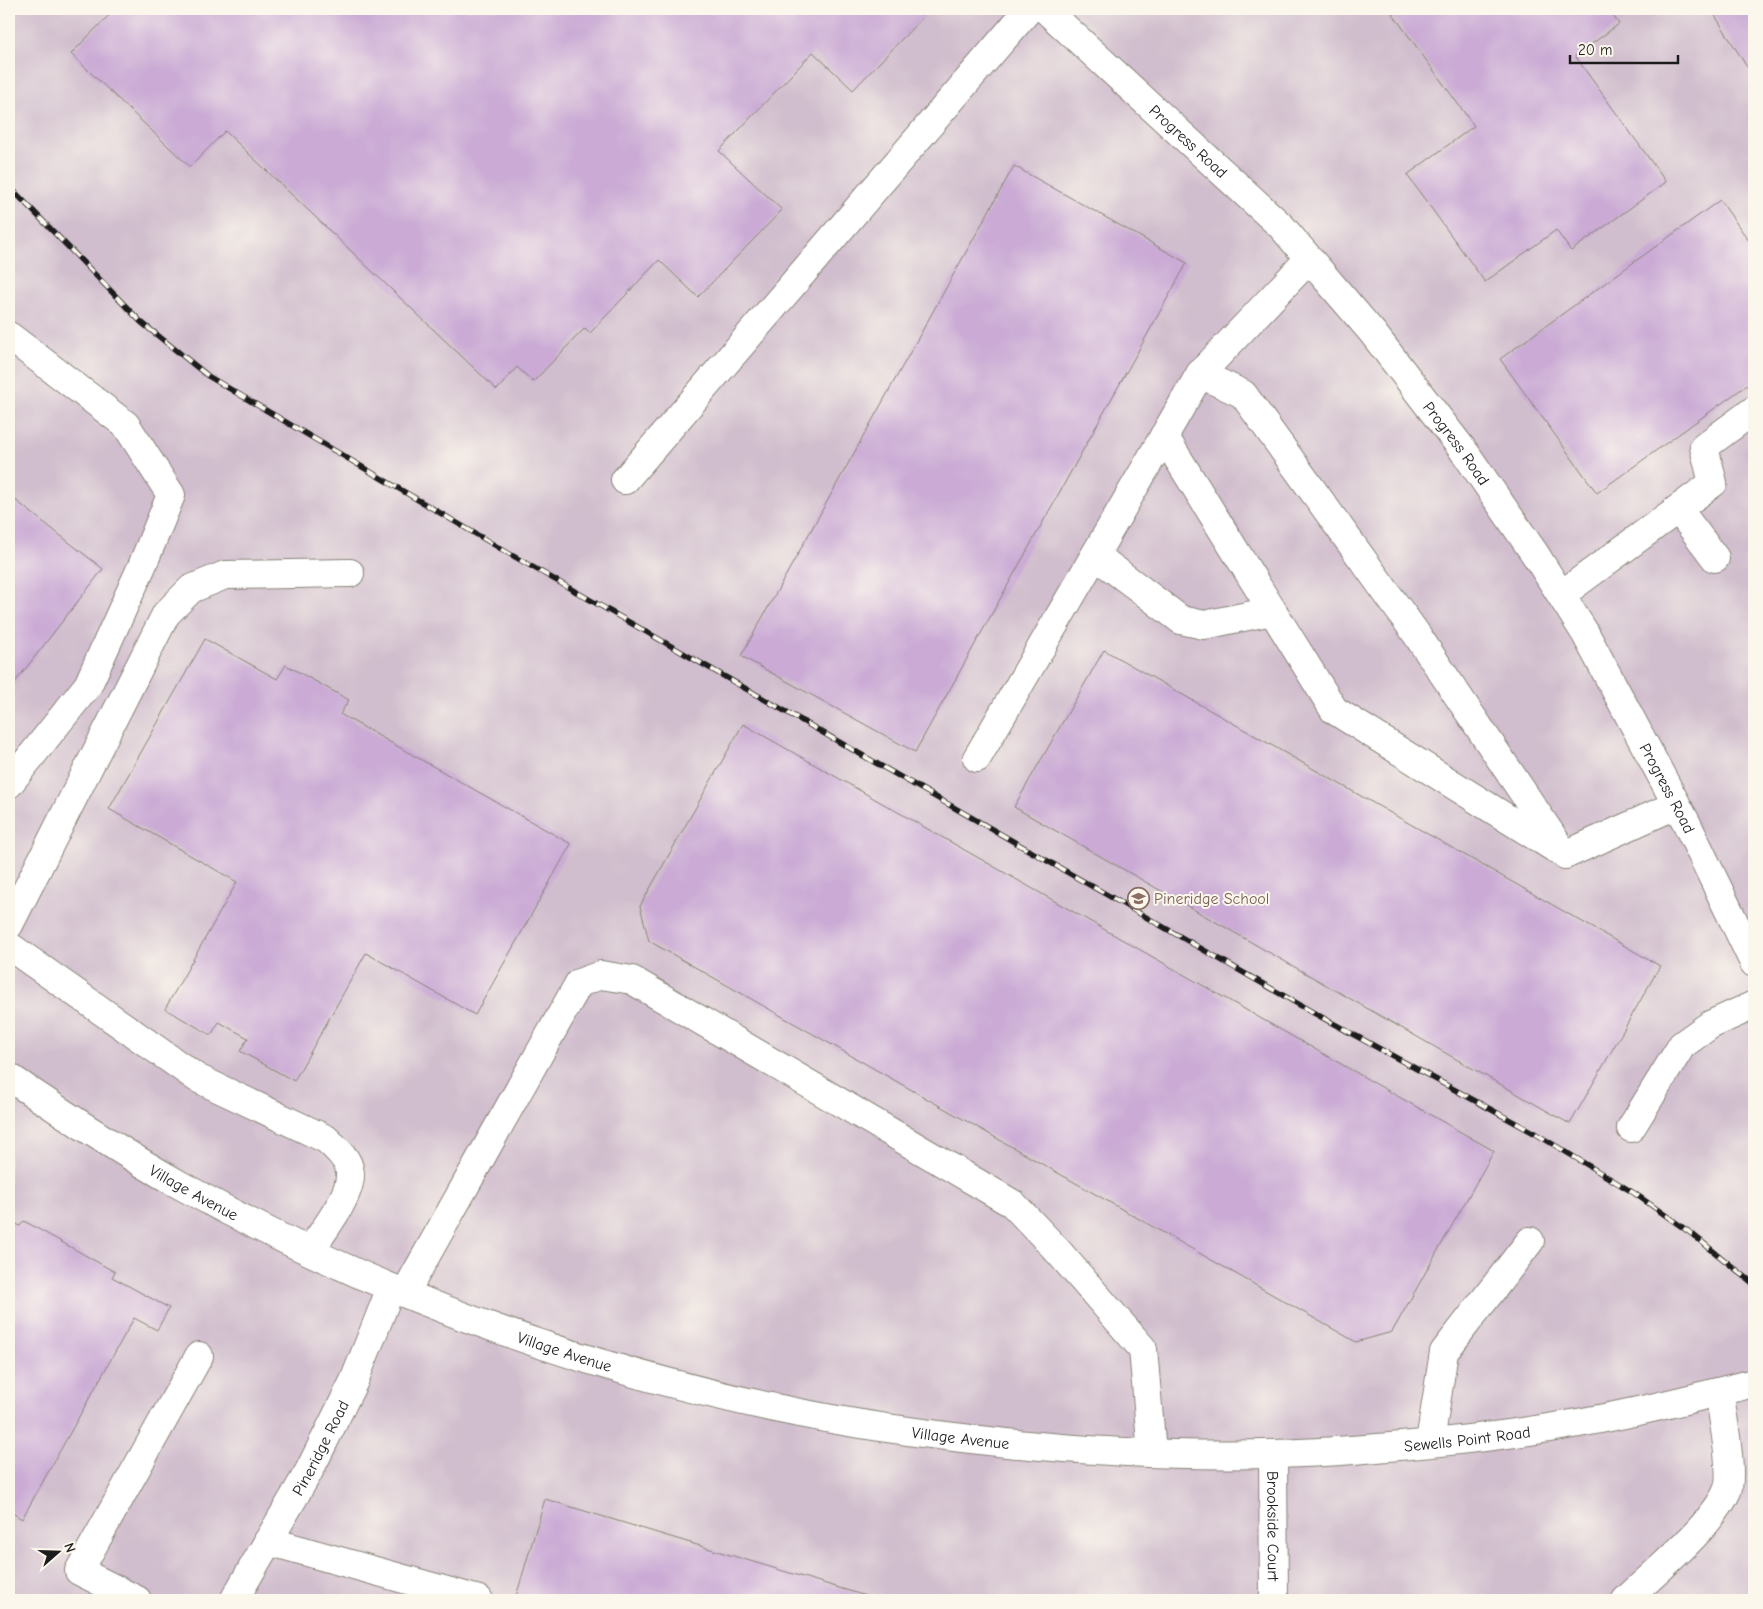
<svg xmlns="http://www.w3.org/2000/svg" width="1763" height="1609" viewBox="0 0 1763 1609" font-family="'Comic Neue',sans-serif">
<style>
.industrial{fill:#d0bdcd}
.building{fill:#cbabd5}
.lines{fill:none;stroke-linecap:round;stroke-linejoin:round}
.minor-casing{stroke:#878377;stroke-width:30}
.minor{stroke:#fff;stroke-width:28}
.rail-casing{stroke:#1c1c1c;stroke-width:5.5}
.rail{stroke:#fbf7ec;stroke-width:4;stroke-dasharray:11;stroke-linecap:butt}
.labels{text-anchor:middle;stroke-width:4;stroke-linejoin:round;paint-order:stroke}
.street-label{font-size:16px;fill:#1c1c1c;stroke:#fbf7ec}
.education-label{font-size:16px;fill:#785e54;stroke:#fbf7ec;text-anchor:start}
</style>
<rect width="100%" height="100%" fill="#fbf7ec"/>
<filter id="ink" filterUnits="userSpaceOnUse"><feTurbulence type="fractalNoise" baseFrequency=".02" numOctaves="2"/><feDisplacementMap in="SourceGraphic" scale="10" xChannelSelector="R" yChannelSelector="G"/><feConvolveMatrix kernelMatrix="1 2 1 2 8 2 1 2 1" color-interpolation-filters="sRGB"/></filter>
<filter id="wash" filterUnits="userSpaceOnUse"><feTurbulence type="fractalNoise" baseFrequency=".0096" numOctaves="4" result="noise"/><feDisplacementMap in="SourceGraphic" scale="20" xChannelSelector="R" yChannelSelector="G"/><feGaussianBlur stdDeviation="1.12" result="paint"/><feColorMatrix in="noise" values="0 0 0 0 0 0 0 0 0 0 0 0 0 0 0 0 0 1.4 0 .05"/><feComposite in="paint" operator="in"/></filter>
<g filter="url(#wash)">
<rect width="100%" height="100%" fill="#f2ead2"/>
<path class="industrial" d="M9 9H1754V1600H9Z"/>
<g id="blocks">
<path class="building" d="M115 9H916L924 16 853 90 813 52 719 151 782 210 698 297 659 260 590 333 585 328 533 382 517 367 497 390 225 131 190 167 71 54Z
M1389 9H1608L1619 24 1575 56 1666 182 1571 251 1556 230 1485 282 1407 175 1474 126Z
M1711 9H1754V63L1747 67Z
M1014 166 1187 263 915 752 741 656Z
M1720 200 1754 248V380L1597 493 1500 359Z
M9 495 103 569 9 690Z
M205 639 277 679 286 665 349 700 340 714 571 844 475 1015 366 953 294 1081 240 1051 248 1038 219 1022 211 1035 165 1009 237 882 109 809Z
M1104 650 1660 966 1570 1124 1014 807Z
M743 724 1494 1151 1392 1332 1356 1342 649 941 640 906Z
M9 1220 20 1226 24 1221 115 1272 112 1277 169 1308 157 1330 134 1318 22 1519 9 1511Z
M545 1499 879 1600H515Z"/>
</g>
</g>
<g filter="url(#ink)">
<use href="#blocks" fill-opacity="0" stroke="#878377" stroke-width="1"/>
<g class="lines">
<defs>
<g id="minor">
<path id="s1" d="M1045 9 1282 227 1372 332 1466 454 1535 554 1585 633 1686 822 1754 963"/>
<path d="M9 336 126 425 171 495 142 566 88 685 9 784"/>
<path d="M1200 374 1243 394 1415 632 1565 855 1676 805"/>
<path d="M1164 436 1334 710 1556 849"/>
<path d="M625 480 1029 9"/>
<path d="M1678 509 1715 558"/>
<path d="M1095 555 1181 620 1204 625 1272 611"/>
<path d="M1561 595 1713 483 1704 447 1754 410"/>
<path d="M977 758 1200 374 1309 259"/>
<path d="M9 925 166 614 191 589 225 575 350 573"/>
<path d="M9 946 197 1078 326 1139C336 1148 349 1159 350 1173 352 1195 322 1232 310 1251"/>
<path id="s2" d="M9 1077C65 1115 121 1152 180 1185 367 1289 571 1365 780 1409 855 1425 931 1435 1007 1443 1126 1455 1246 1459 1365 1449 1453 1442 1543 1432 1629 1413 1671 1404 1713 1393 1754 1383"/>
<path d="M1631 1128 1682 1045 1710 1025 1754 1005"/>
<path d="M405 1293 579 983 601 975 632 980 1013 1204 1056 1249 1143 1349 1152 1453"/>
<path d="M1430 1442 1444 1352 1530 1241"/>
<path id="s3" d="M1273 1454 1274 1600"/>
<path d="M268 1541 479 1600"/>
<path d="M137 1600 79 1571 199 1356"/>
<path id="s4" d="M234 1600 309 1471 354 1381 391 1288"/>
<path d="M1626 1600C1654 1573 1713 1525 1727 1491 1734 1476 1722 1410 1719 1392"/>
</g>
</defs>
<use href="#minor" class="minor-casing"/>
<use href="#minor" class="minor"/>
<defs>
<path id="rail" d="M9 186 141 322 208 376 508 553 1314 1013 1536 1134 1634 1193 1692 1234 1754 1284"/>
</defs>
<use href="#rail" class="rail-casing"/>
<use href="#rail" class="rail"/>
</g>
</g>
<defs>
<symbol id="school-ring" viewBox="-11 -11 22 22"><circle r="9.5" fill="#fbf7ec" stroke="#8d6e63" stroke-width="1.5"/><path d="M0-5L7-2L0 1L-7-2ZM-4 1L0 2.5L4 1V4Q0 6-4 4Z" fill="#8d6e63"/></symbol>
</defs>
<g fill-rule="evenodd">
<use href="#school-ring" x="1126" y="886" width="25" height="25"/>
</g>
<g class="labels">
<g class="street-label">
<text dy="6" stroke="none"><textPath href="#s1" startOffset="195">Progress Road</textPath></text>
<text dy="6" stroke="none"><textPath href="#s1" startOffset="600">Progress Road</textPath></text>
<text dy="6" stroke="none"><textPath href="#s1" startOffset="1005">Progress Road</textPath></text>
<text dy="6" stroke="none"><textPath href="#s2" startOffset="218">Village Avenue</textPath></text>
<text dy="6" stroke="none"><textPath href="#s2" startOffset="622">Village Avenue</textPath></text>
<text dy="6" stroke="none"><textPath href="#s2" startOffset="1028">Village Avenue</textPath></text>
<text dy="6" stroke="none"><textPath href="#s2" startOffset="1536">Sewells Point Road</textPath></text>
<text dy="6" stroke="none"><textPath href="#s4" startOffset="175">Pineridge Road</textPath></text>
<text dy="6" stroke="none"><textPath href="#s3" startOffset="72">Brookside Court</textPath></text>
</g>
<g class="education-label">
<text x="1154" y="904">Pineridge School</text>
</g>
</g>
<rect width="1763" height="1609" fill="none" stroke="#fbf7ec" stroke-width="30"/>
<g transform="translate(58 1552) rotate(70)" stroke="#fbf7ec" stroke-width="4" paint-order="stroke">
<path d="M0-4L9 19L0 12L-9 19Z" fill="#1c1c1c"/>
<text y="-8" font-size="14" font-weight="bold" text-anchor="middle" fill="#1c1c1c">N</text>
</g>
<path d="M1570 55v8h108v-8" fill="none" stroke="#1c1c1c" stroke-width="2.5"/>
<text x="1578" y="55" font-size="15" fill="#1c1c1c" stroke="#fbf7ec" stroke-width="4" paint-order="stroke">20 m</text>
</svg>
